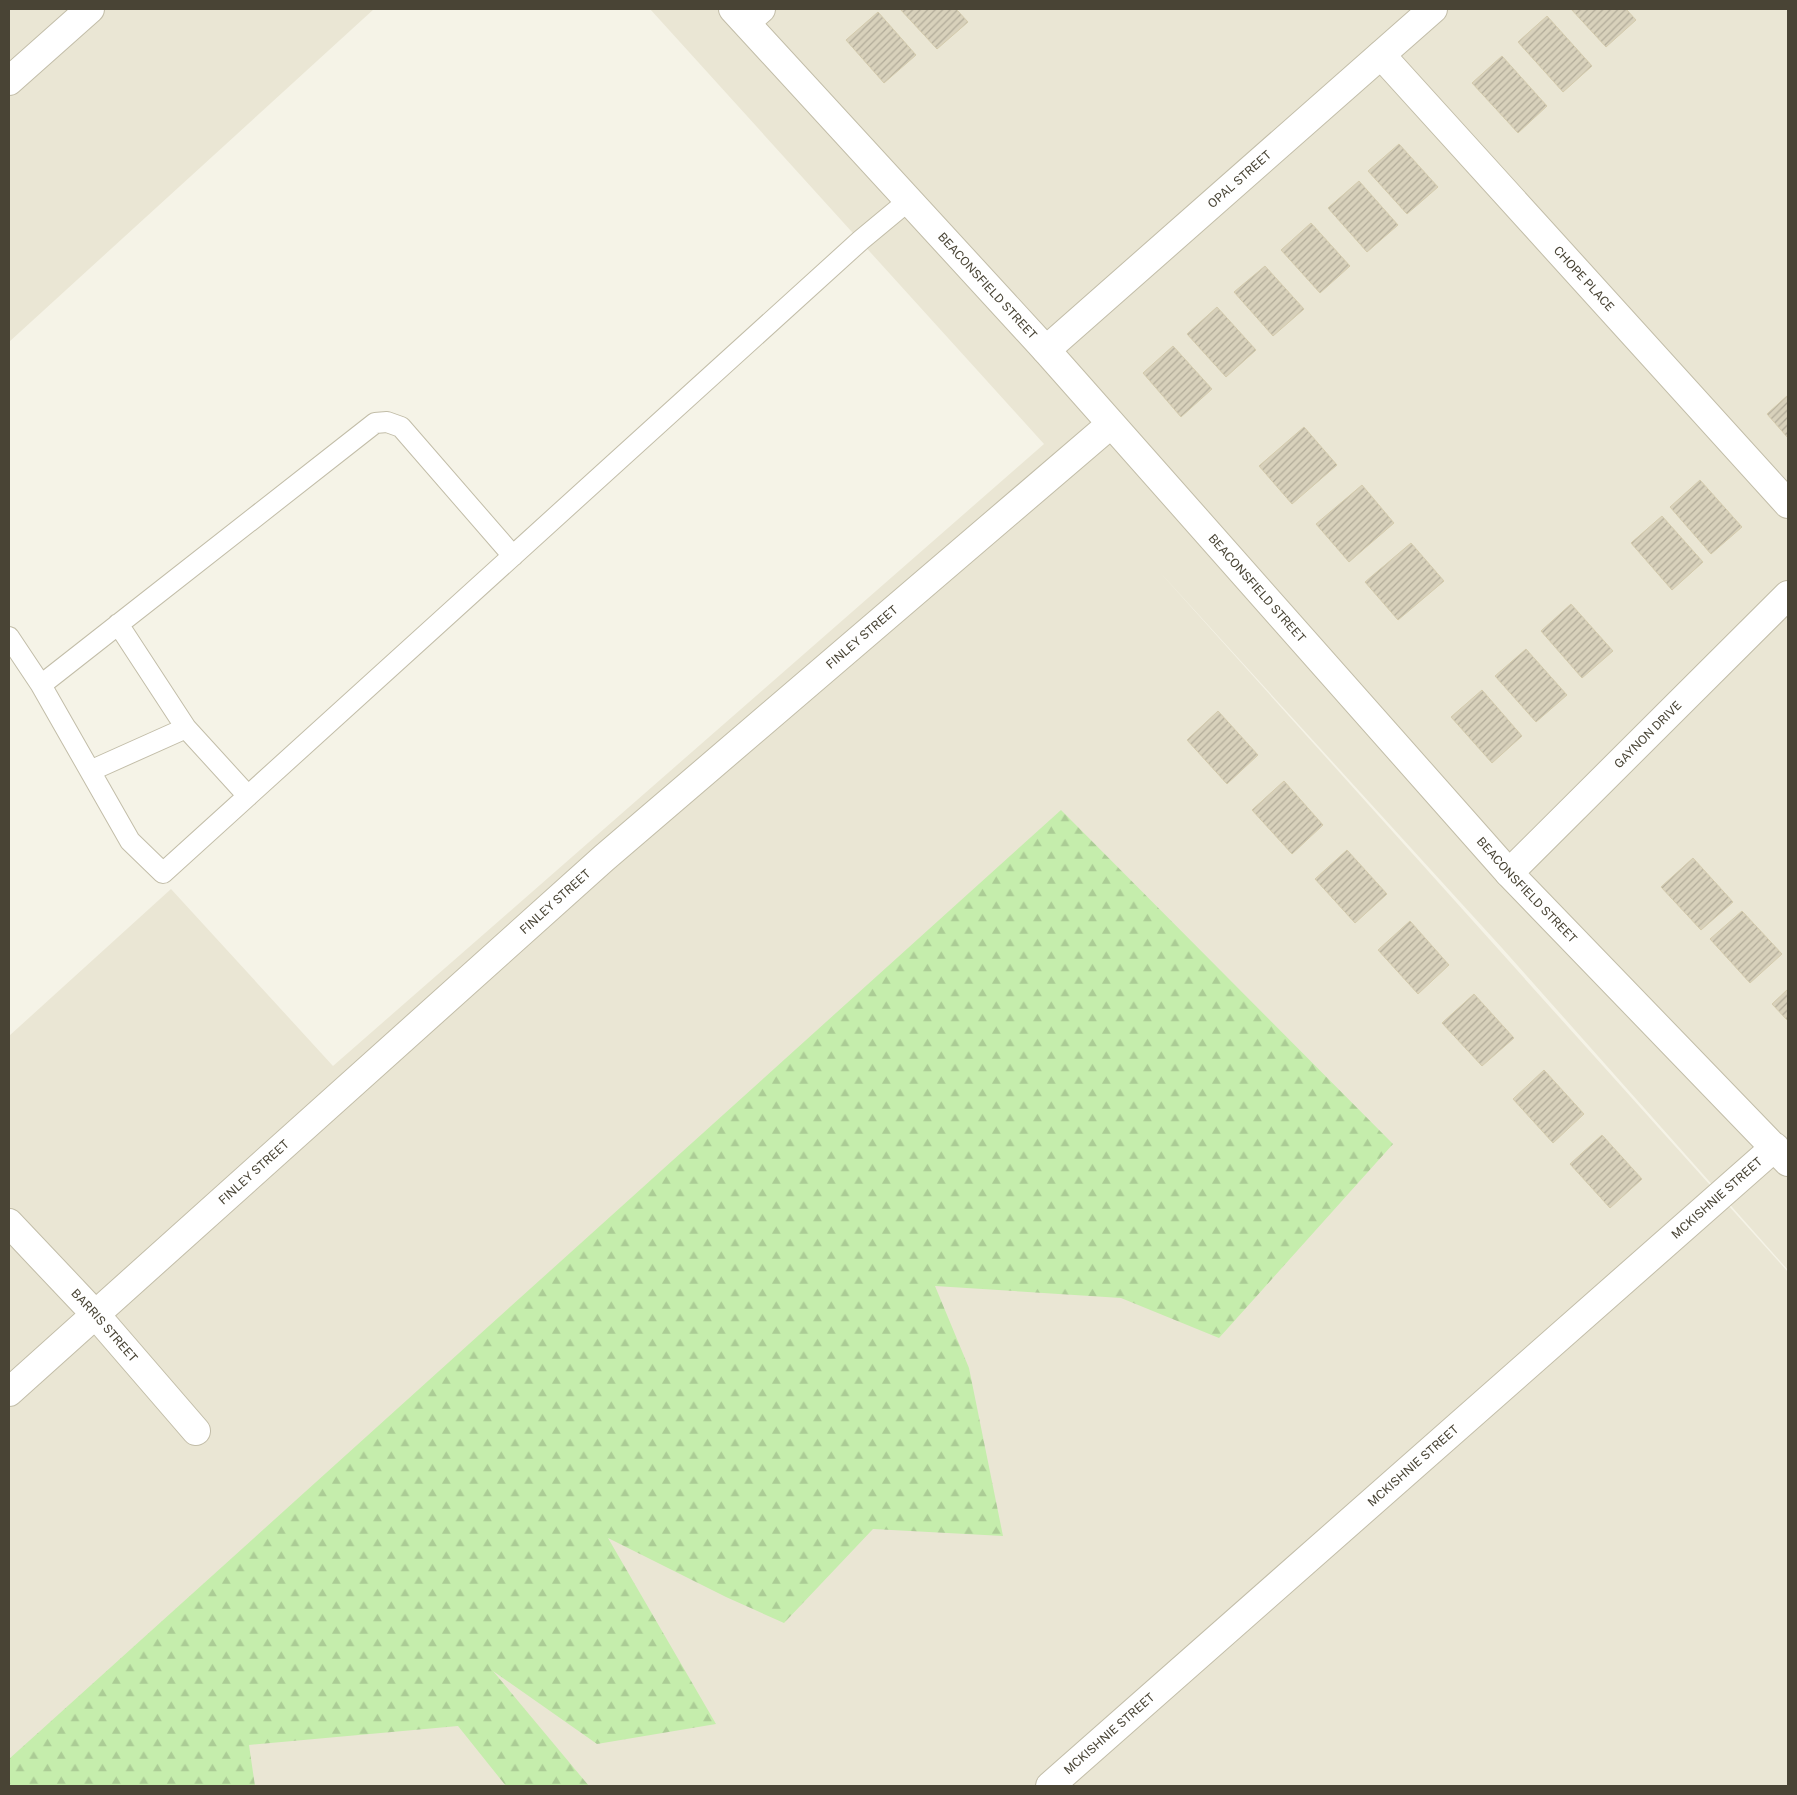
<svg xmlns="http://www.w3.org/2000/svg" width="1797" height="1795" viewBox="0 0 1797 1795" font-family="'Public Sans',sans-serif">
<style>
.residential{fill:#eae6d4}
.forest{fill:url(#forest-firs)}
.building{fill:url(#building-hatch);stroke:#d4cbad}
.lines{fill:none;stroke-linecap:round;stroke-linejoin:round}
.service-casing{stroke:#c2bda8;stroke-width:22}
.minor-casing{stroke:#c2bda8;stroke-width:30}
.tertiary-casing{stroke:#c2bda8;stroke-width:30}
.service{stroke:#fff;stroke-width:20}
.minor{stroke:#fff;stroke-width:28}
.tertiary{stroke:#fff;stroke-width:28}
.labels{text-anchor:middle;stroke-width:5;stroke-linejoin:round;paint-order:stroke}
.street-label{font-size:12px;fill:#494435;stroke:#fff}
</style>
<defs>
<pattern id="forest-firs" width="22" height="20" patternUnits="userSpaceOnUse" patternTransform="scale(1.25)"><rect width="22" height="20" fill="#c5edac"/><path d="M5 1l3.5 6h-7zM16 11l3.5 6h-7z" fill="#abcc95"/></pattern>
<pattern id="building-hatch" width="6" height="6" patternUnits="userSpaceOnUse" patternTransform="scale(1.25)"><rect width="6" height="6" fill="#d8d1bb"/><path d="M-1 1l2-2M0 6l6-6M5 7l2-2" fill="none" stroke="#b1ab99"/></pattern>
</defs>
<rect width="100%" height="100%" fill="#f5f3e7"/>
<path class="residential" d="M9 9H374L9 342Z
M650 9H1788V1270L1502 948 1157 569 1788 1272V1786H9V1036L171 889 333 1066 1044 444Z"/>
<path class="forest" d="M1061 810 1393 1144 1219 1338 1121 1298 935 1286 969 1368 1003 1536 873 1529 784 1623 726 1597 608 1538 716 1724 597 1744 493 1671 589 1786H506L458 1726 249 1745 255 1786H9V1759Z"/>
<path class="building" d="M900 9H956L968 22 937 49Z
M1571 9H1626L1636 20 1606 47Z
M878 12 916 55 884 83 846 40Z
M1547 16 1592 66 1563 92 1518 42Z
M1502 56 1547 106 1518 133 1472 83Z
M1399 144 1438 187 1407 214 1368 171Z
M1359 181 1398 225 1367 252 1328 208Z
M1311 223 1350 266 1320 293 1281 250Z
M1265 266 1304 309 1273 336 1234 292Z
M1217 307 1256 350 1226 377 1187 334Z
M1173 346 1212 389 1181 417 1143 373Z
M1788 395V438L1767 414Z
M1304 427 1337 465 1292 504 1259 466Z
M1700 480 1742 527 1711 554 1670 507Z
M1362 485 1394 523 1349 562 1316 524Z
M1662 516 1703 562 1672 590 1631 543Z
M1411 543 1444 581 1398 620 1365 582Z
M1571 604 1613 651 1582 678 1541 631Z
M1526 649 1567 695 1536 722 1495 676Z
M1482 690 1522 736 1492 763 1451 717Z
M1218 711 1258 755 1227 784 1187 740Z
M1284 781 1323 825 1292 854 1252 810Z
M1347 850 1387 894 1355 923 1315 879Z
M1693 858 1733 902 1701 930 1661 887Z
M1742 911 1782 954 1750 983 1710 939Z
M1410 921 1449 965 1418 994 1378 950Z
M1788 989V1021L1772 1004Z
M1474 994 1514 1038 1482 1066 1442 1023Z
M1544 1070 1584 1114 1553 1143 1513 1099Z
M1602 1135 1642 1179 1610 1208 1570 1164Z"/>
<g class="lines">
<defs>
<path id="service" d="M118 624 186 728 248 796
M9 637 41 685 130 841 163 873 861 240 908 201
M41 685 375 423 387 422 401 427 513 556
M90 771 186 728"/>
<g id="minor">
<path d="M746 22 761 9"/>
<path id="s1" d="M1381 55 1788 504"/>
<path d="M9 81 90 9"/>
<path id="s2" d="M1046 350 1433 9"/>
<path id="s3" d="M1509 873 1788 595"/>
<path id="s4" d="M9 1223 95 1314 196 1431"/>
<path id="s5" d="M9 1392 604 858 1111 424"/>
<path id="s6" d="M1050 1786 1775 1147"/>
</g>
<g id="tertiary">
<path id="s7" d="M733 9 1046 350 1509 873 1788 1162"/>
</g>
</defs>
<use href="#service" class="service-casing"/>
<use href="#minor" class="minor-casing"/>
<use href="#tertiary" class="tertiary-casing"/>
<use href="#service" class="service"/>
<use href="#minor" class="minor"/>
<use href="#tertiary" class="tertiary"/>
</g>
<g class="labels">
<g class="street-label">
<text dy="4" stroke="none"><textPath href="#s2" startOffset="258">OPAL STREET</textPath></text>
<text dy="4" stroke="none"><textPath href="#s1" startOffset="302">CHOPE PLACE</textPath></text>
<text dy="4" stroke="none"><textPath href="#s7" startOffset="376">BEACONSFIELD STREET</textPath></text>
<text dy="4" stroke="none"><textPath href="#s7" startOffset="781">BEACONSFIELD STREET</textPath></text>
<text dy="4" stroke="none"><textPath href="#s5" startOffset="1139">FINLEY STREET</textPath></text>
<text dy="4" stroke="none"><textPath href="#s3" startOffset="196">GAYNON DRIVE</textPath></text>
<text dy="4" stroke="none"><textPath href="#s7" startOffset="1186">BEACONSFIELD STREET</textPath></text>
<text dy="4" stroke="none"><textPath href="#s5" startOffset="734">FINLEY STREET</textPath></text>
<text dy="4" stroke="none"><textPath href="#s5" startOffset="329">FINLEY STREET</textPath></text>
<text dy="4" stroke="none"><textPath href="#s6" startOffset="889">MCKISHNIE STREET</textPath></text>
<text dy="4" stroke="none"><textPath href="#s4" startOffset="140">BARRIS STREET</textPath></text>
<text dy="4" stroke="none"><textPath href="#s6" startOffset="484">MCKISHNIE STREET</textPath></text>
<text dy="4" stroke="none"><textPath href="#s6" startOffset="79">MCKISHNIE STREET</textPath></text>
</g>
</g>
<rect width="1797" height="1795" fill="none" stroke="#494435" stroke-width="20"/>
</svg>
